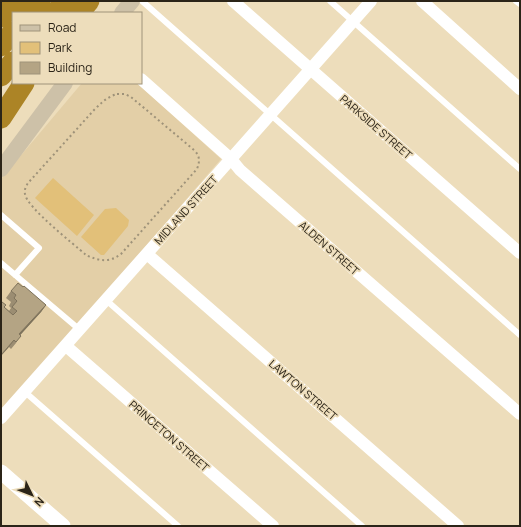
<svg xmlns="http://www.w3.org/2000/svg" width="521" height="527" viewBox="0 0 521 527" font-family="Manrope,sans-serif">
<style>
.built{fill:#e3cfa7}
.park{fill:#e2c079}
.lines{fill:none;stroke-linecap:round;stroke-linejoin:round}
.path{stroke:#9e9279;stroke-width:2;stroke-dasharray:2 3;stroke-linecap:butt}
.service{stroke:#fff;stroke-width:6}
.minor{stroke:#fff;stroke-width:12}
.tertiary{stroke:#fff;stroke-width:15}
.secondary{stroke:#cdc1a8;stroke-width:16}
.motorway{stroke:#ac8426;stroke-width:21}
.wall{fill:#9b8d72}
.shaded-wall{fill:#7e735c}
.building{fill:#b4a484;stroke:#7e735c}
.labels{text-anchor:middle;stroke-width:3.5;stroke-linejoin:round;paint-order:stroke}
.street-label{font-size:11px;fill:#2b2418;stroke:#edddbb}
</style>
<rect width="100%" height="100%" fill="#edddbb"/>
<path class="built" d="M82 83H137L221 159 1 414V179Z"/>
<path class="park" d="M53 178 94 215 77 236 35 198Z
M116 208 129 220 128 226 104 255H101L81 237 105 209Z"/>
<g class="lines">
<path class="path" d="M117 94H125L131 97 194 150C200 156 200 161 197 169L121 254C109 263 99 261 86 255 74 244 27 208 25 194 24 190 26 186 28 183L94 110C101 103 107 97 117 94Z"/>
<path class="service" d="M142 1 520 335
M330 1 520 169
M516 1 520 4
M1 215 39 248 15 275
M1 263 80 330
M106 300 362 526
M25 392 178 526"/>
<path class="minor" d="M233 1 520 253
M422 1 520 89
M141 79 231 159 240 170 520 414
M147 254 458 526
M66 346 273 526
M1 418 371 1"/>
<path class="tertiary" d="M1 472 63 526"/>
<path class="secondary" d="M122 13 132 1
M1 169 65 83"/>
<path class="motorway" d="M30 13 40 1
M55 13 66 1
M79 13 89 1
M1 17 18 1
M1 46 13 32
M1 76 13 62
M1 118 24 83"/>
</g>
<path class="wall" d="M23 287 46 305 41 312 20 335 16 343 11 349 9 347 4 307 9 311 11 308 9 306 11 302 6 298 11 291Z"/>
<path class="shaded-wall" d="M46 305 41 312 14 342 19 334Z
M14 340 9 347 1 356V355Z"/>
<path class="building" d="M18 283 23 287 24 286 46 305 19 334 21 336 16 342 14 340 1 355V303L2 302 6 305 4 307 13 315 17 311 12 307 17 301 14 298 16 295 11 291Z"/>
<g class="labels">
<g class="street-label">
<text transform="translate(376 127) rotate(41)" y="4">PARKSIDE STREET</text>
<text transform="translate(186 210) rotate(-48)" y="4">MIDLAND STREET</text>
<text transform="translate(329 248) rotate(41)" y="4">ALDEN STREET</text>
<text transform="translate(303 390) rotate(41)" y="4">LAWTON STREET</text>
<text transform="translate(169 436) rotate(41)" y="4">PRINCETON STREET</text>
</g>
</g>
<rect width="521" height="527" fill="none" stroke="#2b2418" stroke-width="4"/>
<rect x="12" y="12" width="130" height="72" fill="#edddbb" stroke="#9f937a"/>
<rect x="20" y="25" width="20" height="6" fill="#cdc1a8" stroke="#9f937a"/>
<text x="48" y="32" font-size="12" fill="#2b2418">Road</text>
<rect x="20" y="42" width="20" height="12" fill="#e2c079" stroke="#9f937a"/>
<text x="48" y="52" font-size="12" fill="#2b2418">Park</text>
<rect x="20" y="62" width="20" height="12" fill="#b4a484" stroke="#9f937a"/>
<text x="48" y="72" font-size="12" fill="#2b2418">Building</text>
<g transform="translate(32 495) rotate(133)" stroke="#edddbb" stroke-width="3" paint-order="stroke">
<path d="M0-3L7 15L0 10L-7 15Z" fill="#2b2418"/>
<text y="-6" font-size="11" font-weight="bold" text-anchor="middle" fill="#2b2418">N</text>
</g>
</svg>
